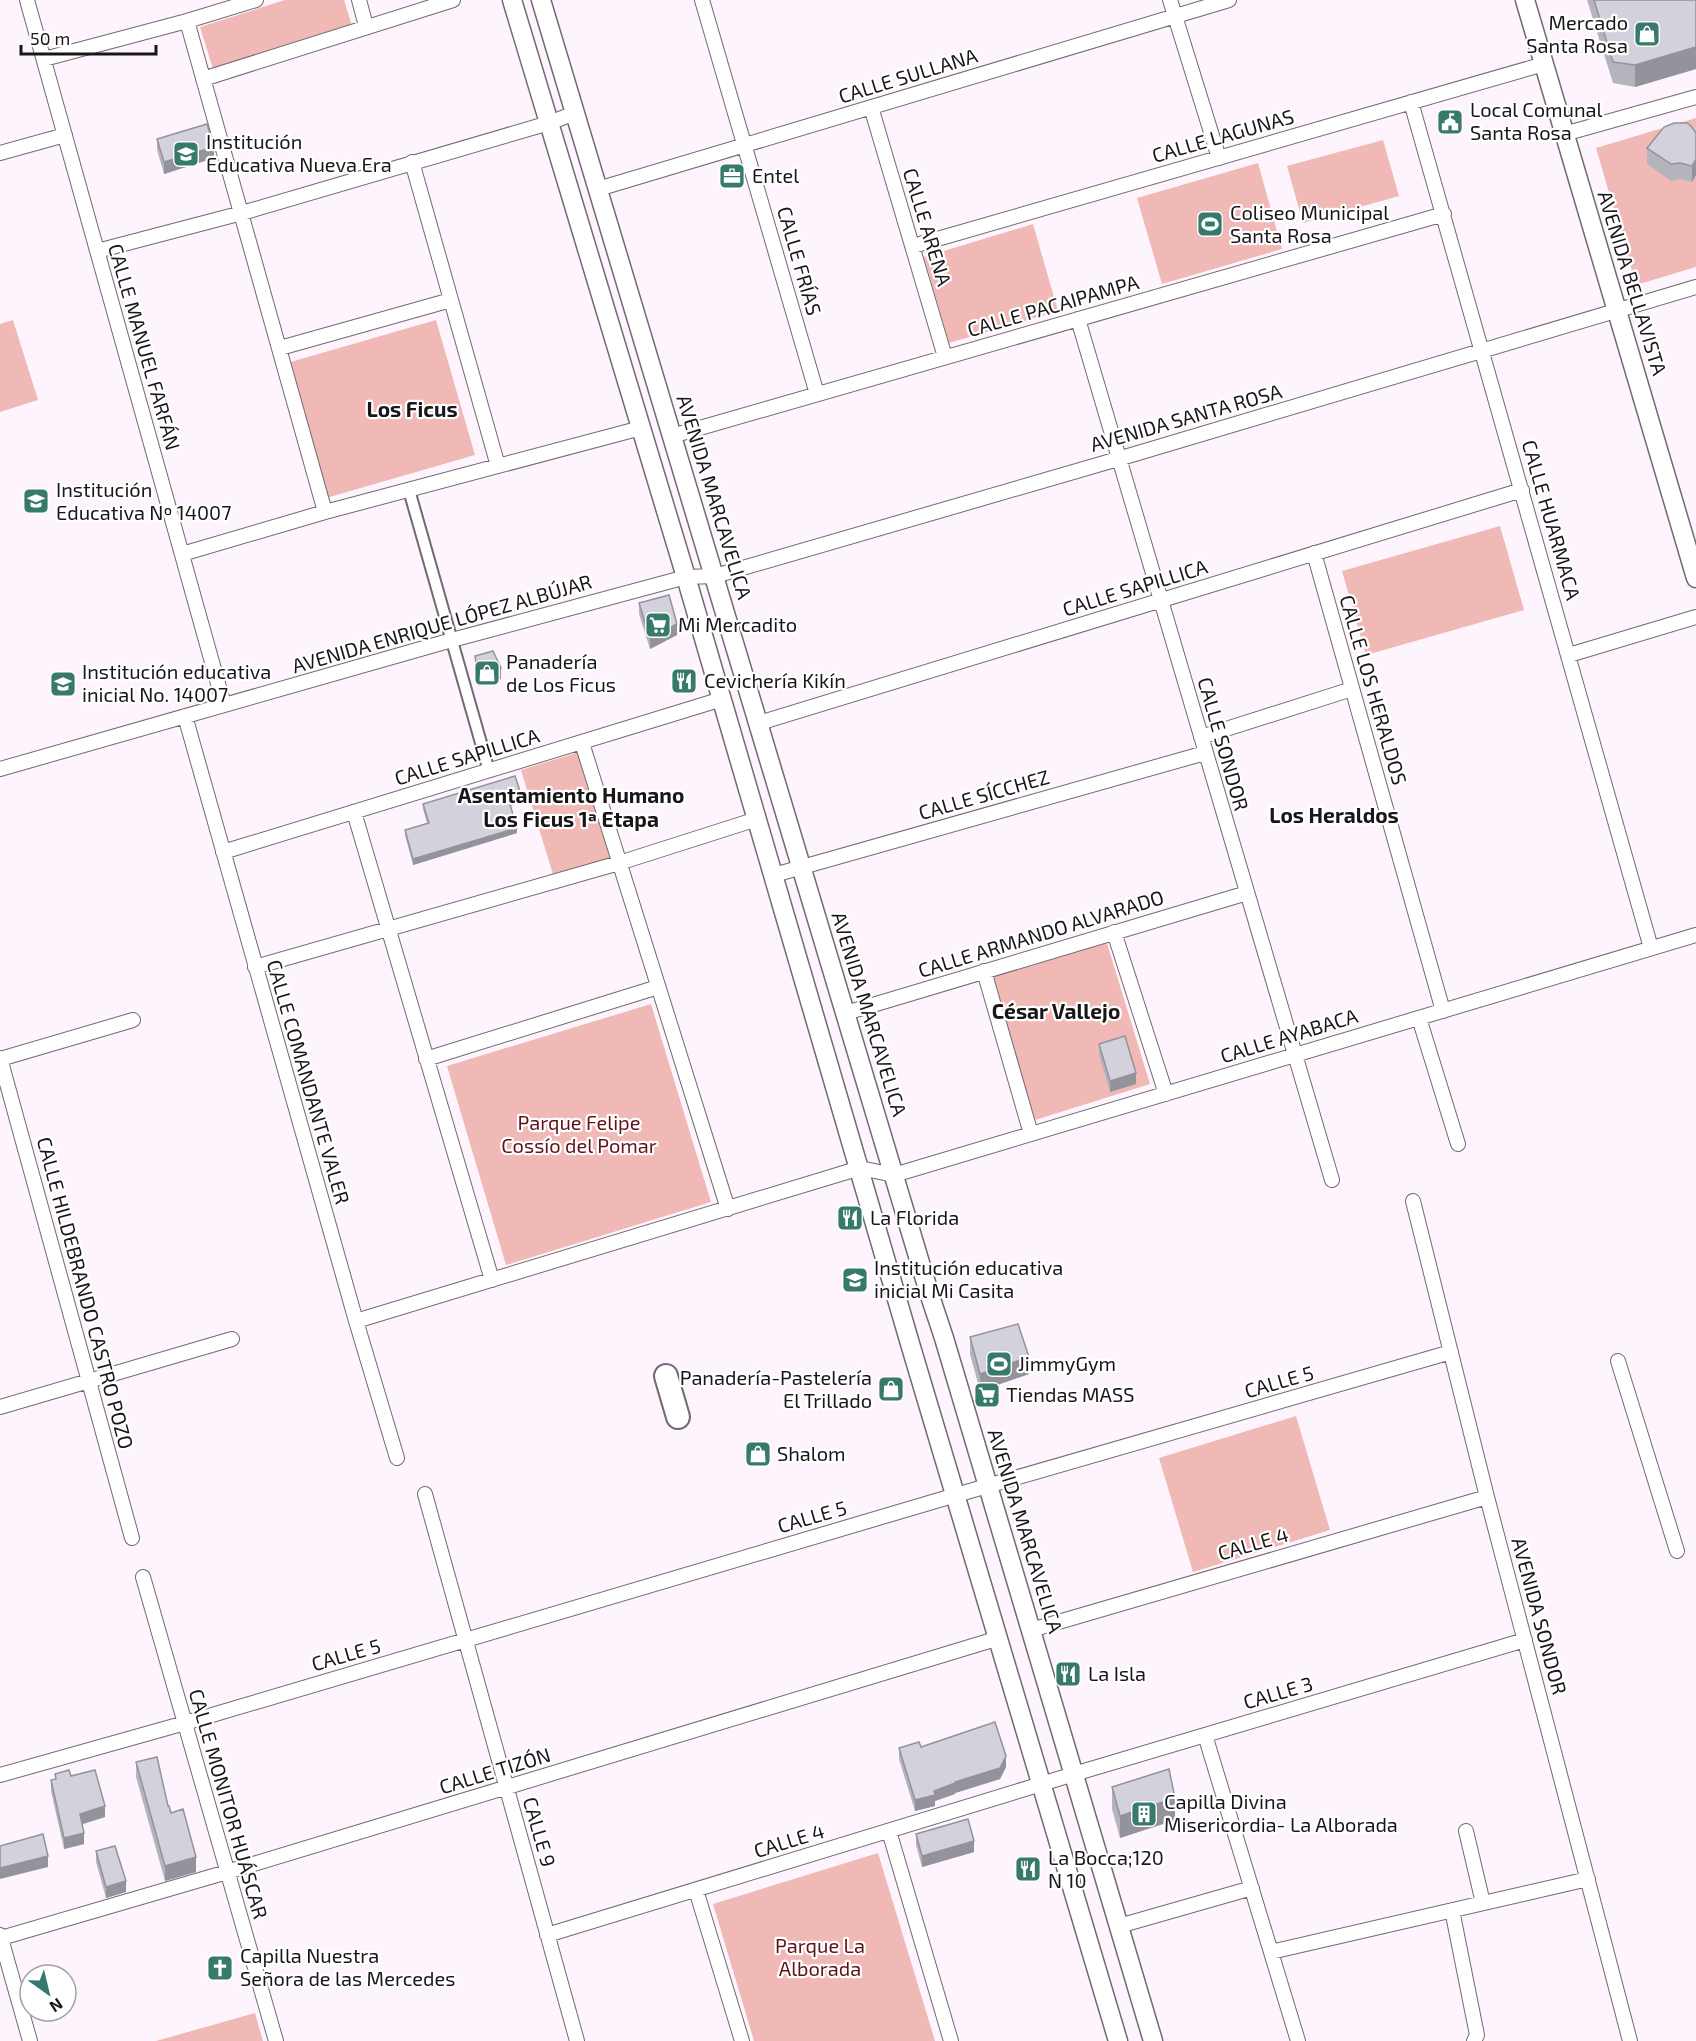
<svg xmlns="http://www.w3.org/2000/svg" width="1696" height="2041" viewBox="0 0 1696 2041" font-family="'Exo 2',sans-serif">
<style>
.green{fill:#f1b9b6}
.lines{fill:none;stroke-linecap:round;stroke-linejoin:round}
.pedestrian-casing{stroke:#716a72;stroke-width:14}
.minor-casing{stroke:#716a72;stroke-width:16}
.tertiary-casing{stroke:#716a72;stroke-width:21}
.primary-casing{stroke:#716a72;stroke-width:26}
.pedestrian{stroke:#fff;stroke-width:10}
.minor{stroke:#fff;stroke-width:14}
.tertiary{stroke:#fff;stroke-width:18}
.primary{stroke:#fff;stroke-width:22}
.wall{fill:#b5b4bd}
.shaded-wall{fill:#94929a}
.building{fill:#d3d1dc;stroke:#94929a;stroke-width:1.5}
.labels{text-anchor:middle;stroke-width:4.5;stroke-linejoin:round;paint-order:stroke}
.poi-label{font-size:20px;fill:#191619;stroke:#fff;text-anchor:start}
.street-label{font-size:20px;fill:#191619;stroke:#fff}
.park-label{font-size:20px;fill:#5f1319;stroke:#fff}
.neighbourhood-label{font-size:21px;font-weight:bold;fill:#191619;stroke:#fff}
</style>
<rect width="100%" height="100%" fill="#fdf4fd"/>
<path class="green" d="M285 0H344L352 26 213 69 200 27Z
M1696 118V267L1636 285 1596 148Z
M1383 140 1399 196 1303 223 1287 166Z
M1258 163 1282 249 1162 284 1137 198Z
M1033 224 1058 311 949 343 924 257Z
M13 320 38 400 0 412V324Z
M436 320 475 455 326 498 287 363Z
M1500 526 1524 610 1366 655 1342 571Z
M586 750 616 862 555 881 521 770Z
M1106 940 1150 1084 1035 1120 990 976Z
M651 1004 711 1202 506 1265 447 1066Z
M1296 1416 1330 1530 1193 1572 1159 1458Z
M878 1853 935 2041H754L713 1904Z
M255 2013 263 2041H156Z"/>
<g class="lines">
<defs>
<path id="pedestrian" d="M409 490 489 771"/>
<path id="minor" d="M27 0 224 705
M359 0 366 26
M702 0 817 394
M1170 0 1219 158
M187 21 325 512
M44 59 187 21 256 0
M203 79 453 0
M1411 102 1651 948
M871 107 945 357
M1564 134 1696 97
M0 153 65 135
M412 162 498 466
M598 189 1229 0
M913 246 1544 64
M97 251 242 213 549 123 575 113
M1078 319 1332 1180
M280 348 451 300
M672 436 1444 214
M1314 553 1443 1011
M182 554 325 512 641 428
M1569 655 1696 617
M185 716 356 1321 397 1458
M759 723 1522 490
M1201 737 1352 689
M582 743 728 1209
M0 769 452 640 686 577 715 576 1118 459 1696 287
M354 812 492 1280
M223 852 722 699
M774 875 1205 753
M1114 932 1166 1094
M255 967 619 863 757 819
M984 971 1031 1134
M846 1013 1247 893
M1419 1018 1458 1144
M0 1058 132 1538
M0 1059 133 1020
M426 1059 658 987
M1413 1201 1487 1497 1630 2041
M356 1321 860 1168 894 1175 1696 935
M1618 1361 1677 1551
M0 1407 232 1339
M425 1494 577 2041
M143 1577 276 2041
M1031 1630 1487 1497
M1205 1735 1298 2041
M0 1775 185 1723 956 1495 1451 1352
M889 1831 951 2041
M1466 1831 1483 1903
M696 1890 742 2041
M1452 1910 1477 2035 1474 2041
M1119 1926 1252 1888
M0 1935 30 2041
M547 1935 1074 1774 1525 1640
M1 1938 227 1872 999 1638
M1271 1952 1588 1879"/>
<path id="tertiary" d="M512 0 686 577 911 1347 1118 2041
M541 0 930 1296 944 1338 1153 2041
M1525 0 1696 578"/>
<path id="primary" d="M666 1376 678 1417"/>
</defs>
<use href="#pedestrian" class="pedestrian-casing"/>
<use href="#minor" class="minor-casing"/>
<use href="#tertiary" class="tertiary-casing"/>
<use href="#primary" class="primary-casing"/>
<use href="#pedestrian" class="pedestrian"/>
<use href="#minor" class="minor"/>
<use href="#tertiary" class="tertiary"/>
<use href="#primary" class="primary"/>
</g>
<path class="wall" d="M1587 0H1696V69L1635 87 1613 83Z
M1696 133V175L1692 182 1680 179 1671 181 1647 164V148Z
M157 139 214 158 164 174 157 150Z
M639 603 677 635 650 649 639 614Z
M475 656 501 679 478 686 475 667Z
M522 802 511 806 517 833 413 865 405 835V830L427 823 423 809V804Z
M1099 1044 1136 1084 1110 1092 1099 1055Z
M970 1337 1029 1374 980 1391 970 1354Z
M921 1747 1006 1767 1000 1779 955 1793V1794L935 1801V1806L915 1811 899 1759V1748Z
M136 1762 168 1806 196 1872 165 1881 136 1777Z
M55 1774 71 1776 105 1817 82 1824 84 1844 64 1849 51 1791V1780H55Z
M1112 1787 1175 1820 1120 1838 1112 1809Z
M916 1834 974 1852 922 1867 916 1845Z
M96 1851 126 1892 106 1898 96 1862Z"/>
<path class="shaded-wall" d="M1696 47V69L1635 87V65Z
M214 147V158L164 174V162Z
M1696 159V175L1692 182V166Z
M677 624V635L650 649V638Z
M501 668V679L478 686V675Z
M522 797V802L509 806V801Z
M517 828V833L413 865V859Z
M1136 1073V1084L1110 1092V1081Z
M1029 1357V1374L980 1391V1374Z
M1006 1756V1767L1000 1779 955 1793V1794L935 1801V1806L915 1811V1800Z
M1175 1798V1820L1120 1838V1816Z
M105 1806V1817L80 1825V1814Z
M84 1833V1844L64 1849V1838Z
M974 1841V1852L922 1867V1856Z
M48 1856V1867L0 1879V1868Z
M196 1857V1872L165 1881V1866Z
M126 1881V1892L106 1898V1887Z"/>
<path class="building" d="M1594 0H1696V47L1635 65 1613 62Z
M1674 123H1687L1691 126 1696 133V159L1692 166 1680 163 1671 164 1647 148 1664 127Z
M207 124 214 147 164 162 157 139Z
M669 595 677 624 650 638 639 603Z
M493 651 501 668 478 675 475 656Z
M515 776 522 797 509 801 517 828 413 859 405 830 429 823 423 804Z
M1125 1036 1136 1073 1110 1081 1099 1044Z
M1018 1324 1029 1357 980 1374 970 1337Z
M995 1722 1006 1756 1000 1768 955 1782V1783L934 1791 935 1795 915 1800 899 1748 919 1742 921 1747Z
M157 1757 168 1806H169L171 1813 183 1809 196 1857 165 1866 136 1762Z
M1169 1769 1175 1798 1120 1816 1112 1787Z
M69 1770 71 1776 95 1770 105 1806 80 1814 84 1833 64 1838 51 1780 56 1779 55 1774Z
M968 1819 974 1841 922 1856 916 1834Z
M43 1834 48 1856 0 1868V1846Z
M115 1846 126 1881 106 1887 96 1851Z"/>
<defs>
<symbol id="shop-square" viewBox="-11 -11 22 22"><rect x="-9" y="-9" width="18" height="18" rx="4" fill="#37796b" stroke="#fff"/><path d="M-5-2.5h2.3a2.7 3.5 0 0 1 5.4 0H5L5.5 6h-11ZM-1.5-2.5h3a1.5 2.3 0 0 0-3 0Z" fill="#fff"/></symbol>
<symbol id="civic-square" viewBox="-11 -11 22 22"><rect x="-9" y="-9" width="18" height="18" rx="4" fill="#37796b" stroke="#fff"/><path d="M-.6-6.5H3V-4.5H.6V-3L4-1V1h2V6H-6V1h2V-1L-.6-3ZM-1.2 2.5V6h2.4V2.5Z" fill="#fff"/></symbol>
<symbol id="school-square" viewBox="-11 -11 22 22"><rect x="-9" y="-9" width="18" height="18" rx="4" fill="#37796b" stroke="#fff"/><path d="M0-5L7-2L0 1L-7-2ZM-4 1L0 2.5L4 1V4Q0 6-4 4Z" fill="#fff"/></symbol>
<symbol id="office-square" viewBox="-11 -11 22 22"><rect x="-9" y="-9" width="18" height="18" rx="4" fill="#37796b" stroke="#fff"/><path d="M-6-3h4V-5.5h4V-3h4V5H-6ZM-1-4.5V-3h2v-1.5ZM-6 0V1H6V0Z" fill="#fff"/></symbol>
<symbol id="stadium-square" viewBox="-11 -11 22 22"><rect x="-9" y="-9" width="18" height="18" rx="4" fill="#37796b" stroke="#fff"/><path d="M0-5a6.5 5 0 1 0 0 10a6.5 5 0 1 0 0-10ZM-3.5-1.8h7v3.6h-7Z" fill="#fff"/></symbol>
<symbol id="supermarket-square" viewBox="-11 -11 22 22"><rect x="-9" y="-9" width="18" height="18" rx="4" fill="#37796b" stroke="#fff"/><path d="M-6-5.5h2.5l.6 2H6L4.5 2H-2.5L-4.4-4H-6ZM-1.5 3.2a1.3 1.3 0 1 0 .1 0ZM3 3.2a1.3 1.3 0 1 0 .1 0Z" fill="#fff"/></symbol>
<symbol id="restaurant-square" viewBox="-11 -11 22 22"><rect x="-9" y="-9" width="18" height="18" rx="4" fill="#37796b" stroke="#fff"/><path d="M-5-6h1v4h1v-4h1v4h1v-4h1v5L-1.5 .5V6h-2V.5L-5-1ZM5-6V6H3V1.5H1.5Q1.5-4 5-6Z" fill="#fff"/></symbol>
<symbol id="building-square" viewBox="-11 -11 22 22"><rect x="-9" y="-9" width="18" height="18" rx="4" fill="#37796b" stroke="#fff"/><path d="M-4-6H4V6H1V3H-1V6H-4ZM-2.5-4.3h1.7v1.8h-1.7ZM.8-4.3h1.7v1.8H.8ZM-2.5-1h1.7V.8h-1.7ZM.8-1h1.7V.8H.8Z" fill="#fff"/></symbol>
<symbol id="church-square" viewBox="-11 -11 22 22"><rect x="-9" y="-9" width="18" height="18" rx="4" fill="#37796b" stroke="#fff"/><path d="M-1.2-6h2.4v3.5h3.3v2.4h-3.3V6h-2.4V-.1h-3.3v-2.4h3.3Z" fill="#fff"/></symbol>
</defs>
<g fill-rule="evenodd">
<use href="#shop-square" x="1632" y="19" width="30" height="30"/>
<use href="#civic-square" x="1435" y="107" width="30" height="30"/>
<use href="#school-square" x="171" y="139" width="30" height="30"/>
<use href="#office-square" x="717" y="161" width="30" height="30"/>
<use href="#stadium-square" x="1195" y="209" width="30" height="30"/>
<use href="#school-square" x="21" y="486" width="30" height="30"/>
<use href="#supermarket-square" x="643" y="610" width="30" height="30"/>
<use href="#shop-square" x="472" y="658" width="30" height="30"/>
<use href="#restaurant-square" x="669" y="666" width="30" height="30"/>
<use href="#school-square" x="48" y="669" width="30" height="30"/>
<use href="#restaurant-square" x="835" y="1203" width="30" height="30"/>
<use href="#school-square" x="840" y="1265" width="30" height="30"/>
<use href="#stadium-square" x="984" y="1349" width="30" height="30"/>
<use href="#shop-square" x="876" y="1374" width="30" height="30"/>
<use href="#supermarket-square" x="972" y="1380" width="30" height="30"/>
<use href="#shop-square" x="743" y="1439" width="30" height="30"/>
<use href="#restaurant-square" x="1053" y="1659" width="30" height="30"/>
<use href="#building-square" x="1129" y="1799" width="30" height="30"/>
<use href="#restaurant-square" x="1013" y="1854" width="30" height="30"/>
<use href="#church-square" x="205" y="1953" width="30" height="30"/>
</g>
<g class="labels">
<g class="poi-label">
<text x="1628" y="30" text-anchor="end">Mercado<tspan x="1628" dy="23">Santa Rosa</tspan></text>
<text x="1470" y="117">Local Comunal<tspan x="1470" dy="23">Santa Rosa</tspan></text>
<text x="206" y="149">Institución<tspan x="206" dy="23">Educativa Nueva Era</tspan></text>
<text x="752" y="183">Entel</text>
<text x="1230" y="220">Coliseo Municipal<tspan x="1230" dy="23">Santa Rosa</tspan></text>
<text x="56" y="497">Institución<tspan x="56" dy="23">Educativa Nº 14007</tspan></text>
<text x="678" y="632">Mi Mercadito</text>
<text x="506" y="669">Panadería<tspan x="506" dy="23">de Los Ficus</tspan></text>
<text x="82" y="679">Institución educativa<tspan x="82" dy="23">inicial No. 14007</tspan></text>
<text x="704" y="688">Cevichería Kikín</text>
<text x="870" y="1225">La Florida</text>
<text x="874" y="1275">Institución educativa<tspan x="874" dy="23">inicial Mi Casita</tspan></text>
<text x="1018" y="1371">JimmyGym</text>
<text x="872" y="1385" text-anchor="end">Panadería-Pastelería<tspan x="872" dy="23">El Trillado</tspan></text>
<text x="1006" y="1402">Tiendas MASS</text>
<text x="777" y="1461">Shalom</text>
<text x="1088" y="1681">La Isla</text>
<text x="1164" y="1809">Capilla Divina<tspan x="1164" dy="23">Misericordia- La Alborada</tspan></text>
<text x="1048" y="1865">La Bocca;120<tspan x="1048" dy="23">N 10</tspan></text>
<text x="240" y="1963">Capilla Nuestra<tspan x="240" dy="23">Señora de las Mercedes</tspan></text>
</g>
<g class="street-label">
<text transform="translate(908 76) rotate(-17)" y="7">CALLE SULLANA</text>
<text transform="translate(1223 136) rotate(-16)" y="7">CALLE LAGUNAS</text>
<text transform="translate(927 227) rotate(73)" y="7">CALLE ARENA</text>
<text transform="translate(799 261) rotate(74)" y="7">CALLE FRÍAS</text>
<text transform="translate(1632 283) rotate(73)" y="7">AVENIDA BELLAVISTA</text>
<text transform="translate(1053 306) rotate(-16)" y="7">CALLE PACAIPAMPA</text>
<text transform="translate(144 347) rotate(74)" y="7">CALLE MANUEL FARFÁN</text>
<text transform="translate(1186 418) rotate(-16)" y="7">AVENIDA SANTA ROSA</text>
<text transform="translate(714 497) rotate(73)" y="7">AVENIDA MARCAVELICA</text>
<text transform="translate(1551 520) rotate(74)" y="7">CALLE HUARMACA</text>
<text transform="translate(1135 588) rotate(-17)" y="7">CALLE SAPILLICA</text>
<text transform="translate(442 624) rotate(-16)" y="7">AVENIDA ENRIQUE LÓPEZ ALBÚJAR</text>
<text transform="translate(1373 690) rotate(74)" y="7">CALLE LOS HERALDOS</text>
<text transform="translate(1223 744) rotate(74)" y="7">CALLE SONDOR</text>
<text transform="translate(467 757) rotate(-17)" y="7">CALLE SAPILLICA</text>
<text transform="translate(984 795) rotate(-16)" y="7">CALLE SÍCCHEZ</text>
<text transform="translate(1041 934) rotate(-17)" y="7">CALLE ARMANDO ALVARADO</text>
<text transform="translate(869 1014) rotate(73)" y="7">AVENIDA MARCAVELICA</text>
<text transform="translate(1289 1036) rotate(-17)" y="7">CALLE AYABACA</text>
<text transform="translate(308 1082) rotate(74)" y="7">CALLE COMANDANTE VALER</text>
<text transform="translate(85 1293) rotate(75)" y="7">CALLE HILDEBRANDO CASTRO POZO</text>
<text transform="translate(1279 1382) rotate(-16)" y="7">CALLE 5</text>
<text transform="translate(812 1517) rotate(-16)" y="7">CALLE 5</text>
<text transform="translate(1025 1531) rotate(73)" y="7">AVENIDA MARCAVELICA</text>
<text transform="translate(1253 1544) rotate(-16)" y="7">CALLE 4</text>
<text transform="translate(1539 1616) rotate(75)" y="7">AVENIDA SONDOR</text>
<text transform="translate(346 1655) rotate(-16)" y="7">CALLE 5</text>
<text transform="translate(1278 1693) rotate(-16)" y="7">CALLE 3</text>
<text transform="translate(495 1771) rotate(-17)" y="7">CALLE TIZÓN</text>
<text transform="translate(228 1804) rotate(74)" y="7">CALLE MONITOR HUÁSCAR</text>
<text transform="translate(539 1832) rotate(74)" y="7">CALLE 9</text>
<text transform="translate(789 1841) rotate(-17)" y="7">CALLE 4</text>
</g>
<g class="park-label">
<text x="579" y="1130">Parque Felipe<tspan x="579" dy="23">Cossío del Pomar</tspan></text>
<text x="820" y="1953">Parque La<tspan x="820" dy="23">Alborada</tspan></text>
</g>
<g class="neighbourhood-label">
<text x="412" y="417">Los Ficus</text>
<text x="571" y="803">Asentamiento Humano<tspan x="571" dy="24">Los Ficus 1ª Etapa</tspan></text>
<text x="1334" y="823">Los Heraldos</text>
<text x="1056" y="1019">César Vallejo</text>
</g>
</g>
<g transform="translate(48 1993) rotate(146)"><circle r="28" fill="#ffffff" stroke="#a3a2a3" stroke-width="1.5"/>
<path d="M0-4.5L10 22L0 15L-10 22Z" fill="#37796b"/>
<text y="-9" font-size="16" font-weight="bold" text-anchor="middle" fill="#191619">N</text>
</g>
<path d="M21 45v9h135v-9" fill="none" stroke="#191619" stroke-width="3"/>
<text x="30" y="45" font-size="18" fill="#191619" stroke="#ffffff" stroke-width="4.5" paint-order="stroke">50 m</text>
</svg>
